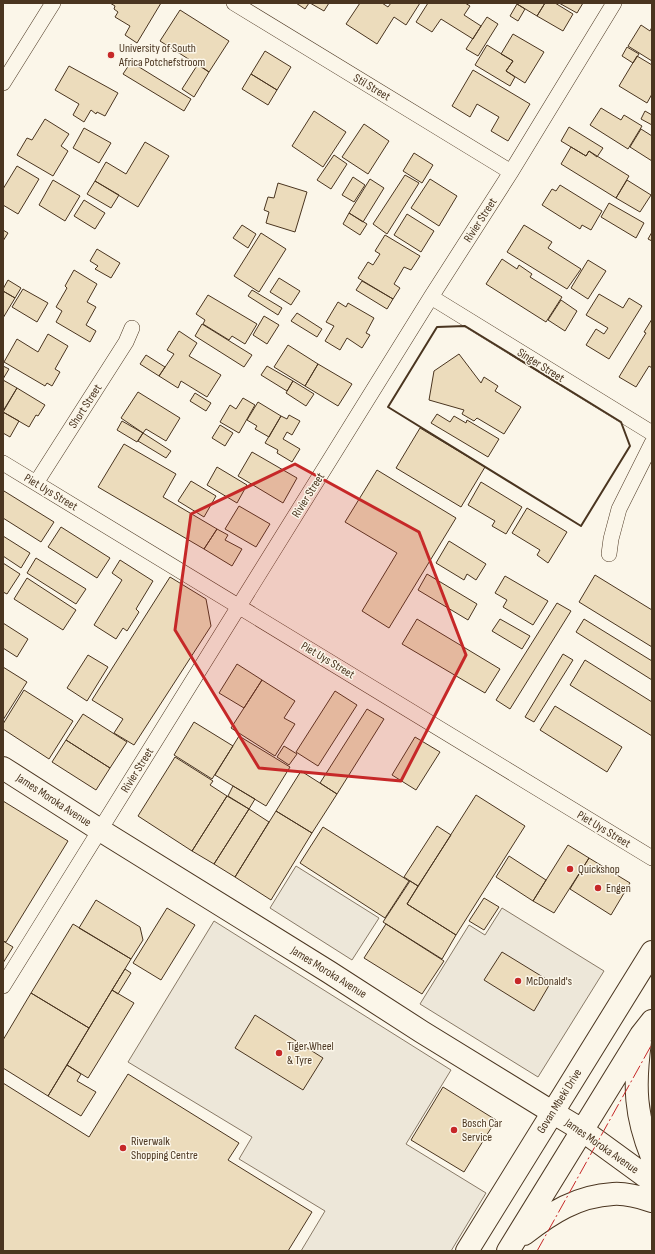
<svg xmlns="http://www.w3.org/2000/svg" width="655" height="1254" viewBox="0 0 655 1254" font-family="'Sofia Sans Condensed',sans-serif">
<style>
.parking{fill:#ede7d9;stroke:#887966}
.building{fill:#ecdcbc;stroke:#4a3520}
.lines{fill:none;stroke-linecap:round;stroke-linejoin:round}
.street-casing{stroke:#4a3520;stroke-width:16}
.secondary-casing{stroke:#4a3520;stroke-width:24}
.primary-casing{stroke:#4a3520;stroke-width:24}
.street{stroke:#fbf6e9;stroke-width:15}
.secondary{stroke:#fbf6e9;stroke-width:22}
.primary{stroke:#fbf6e9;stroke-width:22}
.wall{stroke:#4a3520;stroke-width:2}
.power{stroke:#c62828;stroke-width:1;stroke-dasharray:14 3 2 3;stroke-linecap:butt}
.marked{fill:#c62828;fill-opacity:0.2;stroke:#c62828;stroke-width:3;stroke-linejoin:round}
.poi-dot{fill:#c62828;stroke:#fbf6e9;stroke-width:1.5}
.labels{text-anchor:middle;stroke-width:3;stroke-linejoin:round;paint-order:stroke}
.poi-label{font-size:12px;fill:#4a3520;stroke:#fbf6e9;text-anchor:start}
.street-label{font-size:12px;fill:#4a3520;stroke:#fbf6e9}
</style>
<rect width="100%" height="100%" fill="#fbf6e9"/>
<path class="parking" d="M296 866 379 918 352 960 270 908Z
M502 908 604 971 538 1077 420 1004 469 925 485 935Z
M214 921 451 1070 406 1144 486 1193 451 1251H301L325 1211 239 1159 252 1137 128 1062Z"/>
<path class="building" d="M110 3H161L137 43 125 35 130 26 115 17 118 12 114 9 115 6Z
M296 3H309L305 9Z
M310 3H329L324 11Z
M360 3H382L388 7 391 3H420L406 25 394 17 377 44 346 24Z
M428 3H465L470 6 464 15 481 26 473 39 441 19 432 32 416 22Z
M517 3H545L537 16 517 4Z
M545 3H555L573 14 563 31 537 16Z
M559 3H583L577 13Z
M517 4 525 9 518 21 510 16Z
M180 10 229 41 209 72 160 41Z
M487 17 498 24 478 56 466 49Z
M641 25 650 31 652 27V61L628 46Z
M513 34 544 52 525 83 506 71 513 61 501 54Z
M487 45 513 61 506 71 515 77 510 86 475 65Z
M627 47 639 54 633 63 622 56Z
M265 51 291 67 277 90 251 74Z
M637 56 652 65V94L647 103 619 86Z
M131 62 191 99 184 111 123 74Z
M198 64 209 72 194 97 182 89Z
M69 66 118 93 105 116 97 112 96 114 91 110 84 122 73 115 79 104 55 90Z
M473 70 530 104 508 141 491 131 499 117 477 104 470 117 452 106Z
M251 74 277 90 268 105 242 89Z
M601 108 621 120 624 115 642 126 628 149 590 125Z
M314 111 346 132 323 167 292 146Z
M645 111 652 115V125L641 119Z
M45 119 69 134 61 146 68 151 53 176 17 155 27 138 32 140Z
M364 124 389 141 368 174 342 157Z
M569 127 603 148 597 157 589 151 586 156 561 141Z
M84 128 111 143 99 163 73 148Z
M641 129 652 136V161L630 147Z
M145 142 169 156 138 207 95 181 106 162 126 174Z
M571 147 586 156 589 151 629 176 616 198 561 164Z
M414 153 433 165 422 183 403 171Z
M334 155 347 164 331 189 317 180Z
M17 166 39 179 18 214 3 205V189Z
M405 175 419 183 387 234 373 224Z
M353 177 365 185 354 202 342 195Z
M370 179 384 188 363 222 349 213Z
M430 179 457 196 439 226 411 208Z
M53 180 80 196 65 221 39 205Z
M627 180 651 195 640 212 616 198Z
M95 181 119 195 111 208 87 194Z
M278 183 307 192 295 232 266 223 269 212 264 210 268 197 274 198Z
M560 185 602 211 591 230 582 225 580 229 542 205 552 189 556 191Z
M84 200 105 213 95 229 74 216Z
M609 203 644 223 636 238 601 217Z
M349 213 367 224 360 235 343 224Z
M407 214 434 231 421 252 394 235Z
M242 225 256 234 248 248 233 238Z
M524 225 552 242 548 248 581 269 567 289 507 252Z
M3 230 8 233 3 241Z
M652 232V241L648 239Z
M261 233 286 249 259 292 234 276Z
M385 235 420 256 411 270 404 267 394 284 400 288 393 299 358 278 368 262 373 265 380 254 375 251Z
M97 249 120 263 111 278 95 269 98 266 90 261Z
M502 259 517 269 519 265 532 274 530 277 562 297 546 322 486 284Z
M588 260 606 271 588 299 571 288Z
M74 270 97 284 87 302 96 307 86 325 96 331 90 342 56 322 62 311 56 307 67 288 65 286Z
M279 278 300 291 291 305 270 292Z
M8 280 21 288 15 298 3 291V289Z
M362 281 393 299 387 309 356 290Z
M23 289 48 303 37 322 12 307Z
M252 290 282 308 278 315 248 296Z
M3 291 15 298 3 318Z
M599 294 623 308 629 298 642 306 609 359 586 345 596 329 604 334 608 328 586 315Z
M208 295 257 324 245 344 232 336 229 340 203 324 205 320 196 314Z
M561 300 577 311 565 331 548 320Z
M338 302 346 307 348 303 374 318 366 333 370 335 362 348 347 338 340 350 325 341 334 326 326 322Z
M297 313 322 329 317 337 291 321Z
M264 316 279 325 267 344 253 335Z
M652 319V368L649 366 636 387 619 377 646 333 644 332Z
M202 324 252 355 244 367 195 336Z
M179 331 197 343 189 356 221 375 207 397 181 381 178 388 159 376 174 354 167 350Z
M48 334 68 346 55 369 60 372 52 386 47 383 45 386 4 362 17 339 38 352Z
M288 345 318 364 305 386 274 367Z
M459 354 481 383 484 377 498 386 495 391 521 407 504 434 477 418 474 421 462 414 464 410 429 400 434 371Z
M146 355 165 367 159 376 140 364Z
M318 364 352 384 338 406 305 386Z
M3 366 9 369 3 379Z
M267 366 293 381 287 391 261 375Z
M3 380 17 388 3 411Z
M293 381 314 394 306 406 286 393Z
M17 388 45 405 38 416 36 415 29 427 3 412Z
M138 392 180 418 166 441 146 429 143 433 121 418Z
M195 393 211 403 206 411 190 401Z
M243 398 255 405 239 433 220 422 230 405 236 409Z
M258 402 281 416 269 437 255 429 257 426 247 420Z
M3 412 19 421 10 437 3 433Z
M437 414 450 422 454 416 466 423 467 420 499 439 488 457 431 423Z
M289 415 300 421 292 435 287 432 283 439 300 449 292 462 277 453 278 450 265 443 281 416 287 419Z
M122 421 143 433 137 442 117 430Z
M220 425 233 433 225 446 212 438Z
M420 428 485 467 461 507 396 468Z
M143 433 171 451 166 458 138 441Z
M124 444 176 474 163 497 217 529 204 549 98 487Z
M252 452 297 478 283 503 238 476Z
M217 467 247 485 237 503 207 485Z
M377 470 456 518 389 628 362 611 397 553 345 522Z
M191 481 216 496 204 517 178 501Z
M481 482 522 507 506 534 492 526 495 521 468 505Z
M4 491 54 522 41 542 3 518V493Z
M239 506 270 524 256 547 225 529Z
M527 508 567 532 548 563 537 555 540 550 512 533Z
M61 527 110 558 97 578 48 547Z
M217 529 228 535 225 540 242 549 232 566 204 549Z
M3 536 30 553 21 568 3 556Z
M449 541 486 564 476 580 467 574 464 580 436 563Z
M36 558 86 589 76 604 27 573Z
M120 560 153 581 136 609 139 612 127 631 123 628 116 639 94 625 122 580 112 573Z
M3 563 20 574 7 594 3 592Z
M427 574 477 604 468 620 418 590Z
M595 575 652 610V647L579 602Z
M505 576 548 601 533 625 503 607 507 600 495 593Z
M170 577 206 599 211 626 134 745 114 733 123 719 92 700Z
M27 578 76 610 63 630 14 599Z
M557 603 571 611 510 709 496 700Z
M417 619 500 669 485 693 402 644Z
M500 619 530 636 522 649 492 631Z
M584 619 652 661V680L576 632Z
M3 623 28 639 17 657 3 648Z
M563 654 573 660 534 722 525 717Z
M88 655 108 667 87 701 67 688Z
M585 660 652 702V736L570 685Z
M237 664 262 680 244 708 219 693Z
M3 667 27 682 3 720Z
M262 680 295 701 284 718 295 724 275 756 231 728Z
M24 690 73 721 49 759 3 729V724Z
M335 691 357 705 318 766 296 752Z
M555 706 622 747 607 772 540 730Z
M367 709 384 719 337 794 320 783Z
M83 714 127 742 110 768 66 740Z
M194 722 233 746 212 779 174 755Z
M239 736 290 767 266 806 215 775Z
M415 737 440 752 416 790 392 775Z
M66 740 110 768 96 790 52 762Z
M284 746 297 754 289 765 277 757Z
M175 757 213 781 210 785 227 796 192 851 138 816Z
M301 771 337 794 312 833 276 811Z
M233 786 255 799 249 809 228 796Z
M476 795 525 826 456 935 407 904Z
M227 796 249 809 214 864 192 851Z
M3 801 68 841 6 942 3 941Z
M249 809 269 822 235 877 214 864Z
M276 811 312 833 271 900 235 877Z
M437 826 451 835 418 886 404 877Z
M323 827 409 881 385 918 300 863Z
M568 845 589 858 554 913 533 901Z
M509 856 546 880 533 901 496 877Z
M589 858 630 883 611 915 570 889Z
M410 881 418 886 407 904 456 935 442 959 383 922Z
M484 898 499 907 484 930 469 921Z
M96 900 140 927 143 940 131 959 79 928Z
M167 908 195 925 161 980 133 963Z
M73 924 131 959 89 1028 31 993Z
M386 924 444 961 422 994 364 958Z
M3 941 13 947 3 963Z
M502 952 551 982 534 1011 484 980Z
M125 969 131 973 118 994 112 990Z
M112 990 134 1003 88 1078 67 1065Z
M31 993 89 1028 48 1096 3 1068V1040Z
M255 1015 323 1058 303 1090 235 1048Z
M67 1065 81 1074 77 1081 96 1092 81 1116 48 1096Z
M128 1074 239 1143 228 1160 312 1212 288 1251H3V1083L89 1137Z
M443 1087 496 1120 464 1172 411 1140Z"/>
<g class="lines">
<defs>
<path id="street" d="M234 3 511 172
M3 83 53 3
M431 297 652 433
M3 463 652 858
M36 483 126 342 132 328
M609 554 611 539 619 509 652 443
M3 986 431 297 511 172 614 3"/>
<path id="secondary" d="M3 768 100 830 329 972 422 1032 552 1112"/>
<path id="primary" d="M640 1042C634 1086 635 1115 652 1157
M552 1112 582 1130 652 1181
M524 1234C551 1213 577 1196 613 1194 626 1193 640 1197 652 1201
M467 1251 652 952
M508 1251 641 1035 652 1021"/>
</defs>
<use href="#street" class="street-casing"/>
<use href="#secondary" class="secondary-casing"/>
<use href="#primary" class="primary-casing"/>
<use href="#street" class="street"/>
<use href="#secondary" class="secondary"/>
<use href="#primary" class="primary"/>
<path class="wall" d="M465 326 621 422 630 446 581 526 388 407 437 327Z"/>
<path class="power" d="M537 1251 652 1044"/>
</g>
<path class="marked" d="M295 464 419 532 466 655 401 781 259 768 175 630 191 514Z"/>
<g class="poi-dot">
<circle cx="111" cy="55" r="4"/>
<circle cx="570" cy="869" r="4"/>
<circle cx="598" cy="888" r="4"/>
<circle cx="518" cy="981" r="4"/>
<circle cx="279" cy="1053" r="4"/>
<circle cx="454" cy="1130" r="4"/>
<circle cx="123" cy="1148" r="4"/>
</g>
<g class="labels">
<g class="poi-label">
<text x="119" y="52">University of South<tspan x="119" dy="14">Africa Potchefstroom</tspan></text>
<text x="578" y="873">Quickshop</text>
<text x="606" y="892">Engen</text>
<text x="526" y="985">McDonald's</text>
<text x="287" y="1050">Tiger Wheel<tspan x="287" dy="14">&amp; Tyre</tspan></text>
<text x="462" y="1127">Bosch Car<tspan x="462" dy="14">Service</tspan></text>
<text x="131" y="1145">Riverwalk<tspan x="131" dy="14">Shopping Centre</tspan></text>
</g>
<g class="street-label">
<text transform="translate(372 87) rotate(31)" y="4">Stil Street</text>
<text transform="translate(480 220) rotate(-57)" y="4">Rivier Street</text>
<text transform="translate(541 365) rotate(32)" y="4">Singer Street</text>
<text transform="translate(85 406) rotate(-57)" y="4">Short Street</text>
<text transform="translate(51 492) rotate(31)" y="4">Piet Uys Street</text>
<text transform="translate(308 495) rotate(-58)" y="4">Rivier Street</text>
<text transform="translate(328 660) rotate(31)" y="4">Piet Uys Street</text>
<text transform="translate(137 770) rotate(-58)" y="4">Rivier Street</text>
<text transform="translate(54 800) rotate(33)" y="4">James Moroka Avenue</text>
<text transform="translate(604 829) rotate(31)" y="4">Piet Uys Street</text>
<text transform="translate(329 972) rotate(32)" y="4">James Moroka Avenue</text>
<text transform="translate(559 1101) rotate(-58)" y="4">Govan Mbeki Drive</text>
<text transform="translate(602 1146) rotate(35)" y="4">James Moroka Avenue</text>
</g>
</g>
<rect width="655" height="1254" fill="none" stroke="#4a3520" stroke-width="8"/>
</svg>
